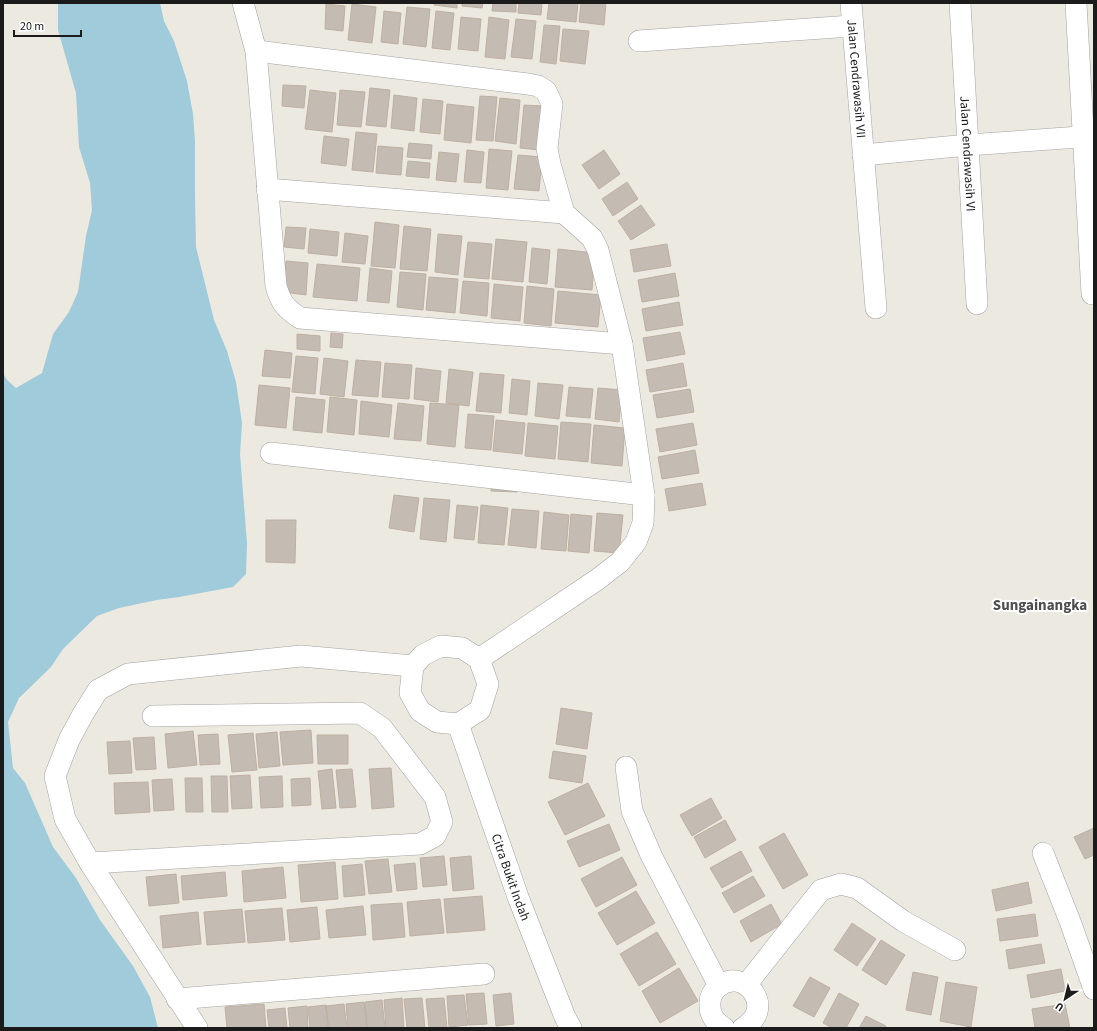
<svg xmlns="http://www.w3.org/2000/svg" width="1097" height="1031" viewBox="0 0 1097 1031" font-family="'Source Sans 3',sans-serif">
<style>
.water{fill:#a0cbdb}
.building{fill:#c4bbb3;stroke:#beb0a2}
.lines{fill:none;stroke-linecap:round;stroke-linejoin:round}
.street-casing{stroke:#a2a2a2;stroke-width:22}
.street{stroke:#fff;stroke-width:21}
.labels{text-anchor:middle;stroke-width:4;stroke-linejoin:round;paint-order:stroke}
.street-label{font-size:13px;fill:#1b1b1b;stroke:#fff}
.quarter-label{font-size:15px;font-weight:bold;fill:#4e4e4e;stroke:#fff}
</style>
<rect width="100%" height="100%" fill="#ece9e0"/>
<path class="water" d="M58 3H160L164 21 174 41 187 81 193 114 195 141V194L196 247 214 320 227 351 236 382 242 423 240 454 247 543 246 574 233 587 179 597 157 600 119 608 97 616 63 649 51 667 19 698 8 722 13 768 25 783 53 847 76 878 100 920 133 966 150 997 158 1028H3V373L7 380 16 388 42 373 53 334 69 312 78 292 86 236 92 210 90 183 79 147 76 93 58 30Z"/>
<path class="building" d="M434 3H457V8L434 5Z
M462 3H483L482 8 462 6Z
M493 3H516V12L492 11Z
M519 3H542L541 15 518 13Z
M549 3H578L576 22 547 19Z
M581 3H606L604 25 579 22Z
M326 4 345 6 343 31 325 29Z
M352 4 376 7 372 43 348 40Z
M407 7 430 9 426 47 403 44Z
M384 11 401 13 398 44 381 42Z
M436 11 454 13 450 50 432 48Z
M461 17 481 19 478 51 458 49Z
M489 17 509 20 505 59 485 57Z
M516 19 536 21 532 59 511 57Z
M544 25 560 26 556 64 540 62Z
M563 29 589 31 585 64 560 61Z
M283 85 306 86 304 108 282 106Z
M370 88 390 90 386 127 366 125Z
M310 90 336 93 332 132 305 129Z
M340 90 365 92 361 127 337 125Z
M394 95 417 98 414 131 391 128Z
M480 96 497 97 493 141 476 140Z
M500 98 520 100 516 144 495 141Z
M423 99 443 101 440 134 420 132Z
M447 104 474 107 471 143 444 140Z
M524 105 543 106 539 150 520 148Z
M356 132 377 134 373 172 352 170Z
M324 136 349 139 346 166 321 163Z
M409 143 432 145 431 159 407 157Z
M378 146 403 148 401 175 376 173Z
M489 149 512 151 508 190 486 188Z
M467 150 484 152 481 183 464 182Z
M604 150 620 174 599 189 582 165Z
M439 152 459 154 456 182 436 180Z
M518 155 542 157 539 191 514 189Z
M408 161 430 163 429 178 406 176Z
M627 182 638 199 613 216 602 199Z
M641 205 655 225 631 240 618 221Z
M375 222 399 225 395 268 371 266Z
M404 226 431 229 427 271 400 269Z
M286 227 306 228 304 249 284 247Z
M310 229 339 232 337 256 308 253Z
M345 233 368 236 365 264 342 262Z
M438 234 462 236 458 275 435 272Z
M496 239 527 242 523 282 492 279Z
M468 242 492 244 489 279 464 277Z
M667 244 671 266 634 272 630 250Z
M532 248 550 250 547 284 529 282Z
M558 249 595 253 592 290 555 287Z
M286 261 308 263 306 295 283 292Z
M317 264 360 268 357 301 313 297Z
M370 268 392 271 389 303 367 301Z
M400 272 426 274 423 310 397 307Z
M675 273 679 296 642 302 638 280Z
M429 277 458 279 455 313 426 310Z
M463 281 489 283 487 316 460 313Z
M494 284 523 287 520 321 491 318Z
M527 286 554 289 551 326 524 323Z
M558 291 601 295 598 327 555 323Z
M679 302 683 325 646 331 642 309Z
M680 332 685 354 647 361 643 338Z
M331 333 343 334 342 348 330 347Z
M297 334 320 336V351L297 349Z
M265 350 292 353 290 378 262 376Z
M296 356 318 358 315 394 292 392Z
M324 358 348 361 344 397 320 394Z
M356 360 381 362 378 397 352 395Z
M385 363 412 365 409 399 382 397Z
M683 363 687 386 650 392 646 370Z
M416 368 441 371 438 402 414 399Z
M449 369 473 372 469 406 446 403Z
M480 373 504 375 501 413 476 411Z
M512 379 530 381 527 415 509 413Z
M538 383 563 385 559 419 535 416Z
M259 385 290 388 286 428 255 425Z
M569 387 593 389 590 418 566 416Z
M598 388 622 390 619 422 595 419Z
M690 389 694 412 657 418 653 395Z
M296 397 325 400 322 433 293 430Z
M330 397 357 400 354 435 327 432Z
M361 401 392 405 389 437 359 434Z
M398 403 424 406 421 441 394 439Z
M430 403 459 405 455 447 427 444Z
M468 414 494 416 491 450 465 448Z
M496 420 525 423 522 454 493 451Z
M561 422 591 424 588 462 558 459Z
M528 423 558 426 555 459 525 456Z
M693 423 697 445 660 452 656 429Z
M594 425 625 428 622 466 591 463Z
M695 450 699 473 662 479 658 457Z
M491 481 517 482V492L491 491Z
M702 483 706 505 669 511 665 489Z
M394 495 419 498 414 532 389 528Z
M424 498 450 500 446 542 420 539Z
M457 505 478 507 474 540 454 538Z
M481 505 508 508 504 545 478 543Z
M512 509 539 511 536 548 508 545Z
M544 512 569 515 566 551 541 549Z
M597 513 623 515 619 553 594 551Z
M571 514 592 516 589 553 568 551Z
M266 520H296L295 563 266 562Z
M561 708 592 713 587 749 556 744Z
M311 730 313 763 283 765 280 732Z
M193 731 197 765 168 768 165 734Z
M277 732 280 766 259 768 256 734Z
M253 733 257 770 232 772 228 735Z
M218 734 220 764 200 765 198 735Z
M317 735H348V764H318Z
M154 737 156 769 136 770 133 738Z
M130 741 132 773 109 774 107 742Z
M553 751 586 756 582 783 549 778Z
M391 768 394 807 372 809 369 769Z
M332 769 336 808 322 809 318 771Z
M352 769 356 807 340 808 336 770Z
M250 775 252 808 232 809 230 776Z
M211 776H227L228 812H212Z
M282 776 283 807 261 808 259 777Z
M185 778H202L203 812H186Z
M310 778 311 805 292 806 291 779Z
M172 779 174 810 154 811 152 780Z
M148 782 150 812 115 814 114 783Z
M588 783 605 816 565 835 548 802Z
M711 798 722 818 692 836 680 815Z
M725 820 736 840 705 858 694 837Z
M609 824 620 850 579 867 567 841Z
M1094 828V855L1085 859 1074 837Z
M784 833 808 875 783 889 759 847Z
M741 851 752 871 722 888 710 868Z
M444 856 447 885 423 887 420 858Z
M471 856 474 889 453 891 450 858Z
M622 857 637 885 596 907 581 879Z
M388 859 392 892 369 894 365 861Z
M335 862 338 899 301 902 298 865Z
M415 863 417 889 397 891 394 865Z
M362 864 365 895 344 897 342 866Z
M283 867 286 898 244 902 242 871Z
M225 872 227 896 183 900 181 876Z
M176 874 179 903 149 906 146 877Z
M753 876 765 896 734 913 722 893Z
M1028 882 1032 903 996 911 992 890Z
M636 891 655 923 617 945 598 913Z
M482 896 485 930 447 933 444 899Z
M440 899 444 933 410 936 407 902Z
M402 903 405 937 373 940 371 905Z
M771 904 782 924 751 942 740 921Z
M363 906 366 935 329 938 326 910Z
M317 907 320 939 290 942 287 910Z
M282 908 285 940 248 943 245 911Z
M242 909 245 942 207 945 204 912Z
M198 912 201 944 163 948 160 916Z
M1035 914 1038 936 1000 941 997 919Z
M852 923 876 939 857 966 834 950Z
M657 932 676 964 639 986 620 954Z
M881 940 905 955 886 985 862 970Z
M1041 944 1045 963 1009 969 1006 950Z
M679 968 698 1001 660 1023 642 991Z
M1061 969 1065 991 1031 998 1027 975Z
M913 972 938 977 931 1015 906 1010Z
M810 977 830 988 814 1017 793 1006Z
M946 982 977 987 971 1027 940 1021Z
M484 993 487 1024 469 1025 466 994Z
M511 993 514 1024 496 1026 493 995Z
M839 993 859 1004 846 1028H832L823 1023Z
M464 995 468 1025 449 1027 447 996Z
M402 998 404 1028H386L384 1000Z
M422 998 425 1028H407L404 999Z
M444 998 447 1028H429L426 999Z
M382 1000 385 1028H367L365 1002Z
M364 1002 367 1028H348L346 1004Z
M264 1004 266 1028H227L225 1007Z
M344 1004 347 1028H329L326 1006Z
M1065 1004 1070 1028H1035L1032 1009Z
M326 1005 328 1028H310L308 1007Z
M307 1006 308 1028H290L288 1008Z
M285 1008 287 1028H269L267 1010Z
M866 1016 886 1026 885 1028H859Z"/>
<g class="lines">
<defs>
<g id="street">
<path d="M243 3 256 51 276 286C281 303 285 308 300 318L622 344"/>
<path id="s1" d="M851 3 876 308"/>
<path id="s2" d="M960 3 977 304"/>
<path d="M1076 3 1092 294"/>
<path d="M639 41 852 26"/>
<path d="M256 51 528 84 538 86 546 91 552 104 547 148 550 164 564 213 592 238 598 250 622 344 644 495 643 523 636 542 620 562 598 579 479 659"/>
<path d="M863 155 968 145 1094 136"/>
<path d="M267 189 564 213"/>
<path d="M271 453 644 495"/>
<path d="M441 646 462 648 479 659 488 684 480 710 458 724 437 722 420 711 410 693 413 666 423 655Z"/>
<path id="s3" d="M458 724 518 897 565 1017 571 1028"/>
<path d="M626 767 632 811 652 857 719 986"/>
<path d="M1043 853 1071 924 1094 989"/>
<path d="M90 863 420 844 435 836 442 822 435 797 382 728 360 713 153 716"/>
<path d="M746 985 821 890 841 884 857 888 903 921 955 950"/>
<path d="M177 999 484 974"/>
<path d="M197 1028 90 863 65 819 55 776 69 740 83 714 98 690 128 674 301 656 413 666"/>
<path d="M724 1028C715 1022 709 1015 710 1003 710 997 713 991 718 987 743 965 778 1008 743 1028"/>
</g>
</defs>
<use href="#street" class="street-casing"/>
<use href="#street" class="street"/>
</g>
<g class="labels">
<g class="street-label">
<text dy="5" stroke="none"><textPath href="#s1" startOffset="76">Jalan Cendrawasih VII</textPath></text>
<text dy="5" stroke="none"><textPath href="#s2" startOffset="151">Jalan Cendrawasih VI</textPath></text>
<text dy="5" stroke="none"><textPath href="#s3" startOffset="162">Citra Bukit Indah</textPath></text>
</g>
<g class="quarter-label">
<text x="1040" y="610">Sungainangka</text>
</g>
</g>
<rect width="1097" height="1031" fill="none" stroke="#1b1b1b" stroke-width="8"/>
<g transform="translate(1065 999) rotate(215)" stroke="#ffffff" stroke-width="3" paint-order="stroke">
<path d="M0-3L7 15L0 10L-7 15Z" fill="#1b1b1b"/>
<text y="-6" font-size="11" font-weight="bold" text-anchor="middle" fill="#1b1b1b">U</text>
</g>
<path d="M14 30v6h67v-6" fill="none" stroke="#1b1b1b" stroke-width="2"/>
<text x="20" y="30" font-size="12" fill="#1b1b1b" stroke="#ffffff" stroke-width="3" paint-order="stroke">20 m</text>
</svg>
